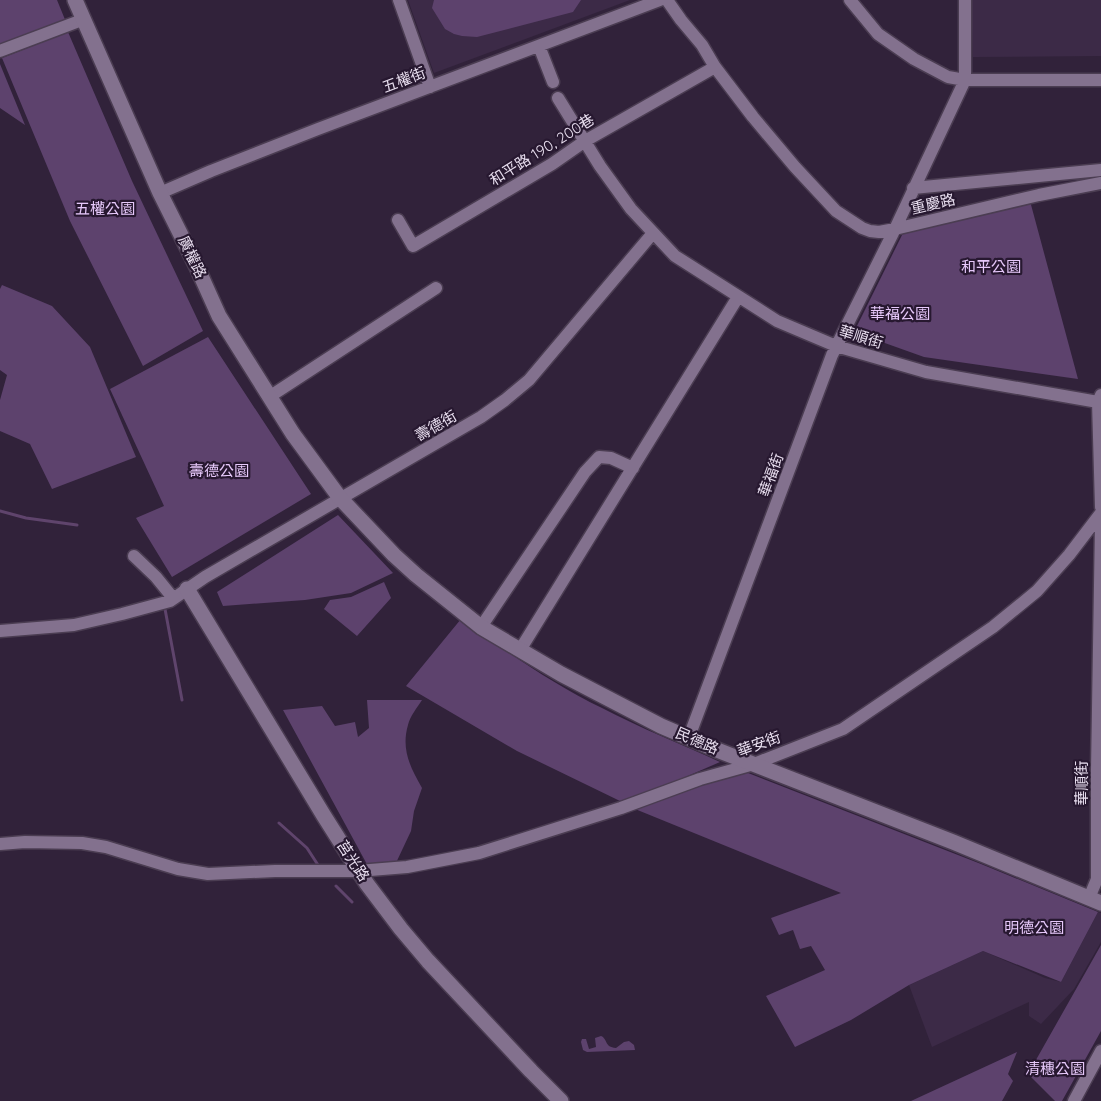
<svg xmlns="http://www.w3.org/2000/svg" width="1101" height="1101" viewBox="0 0 1101 1101" font-family="Quicksand,'Noto Sans TC',sans-serif">
<style>
.built{fill:#3c2a47}
.green{fill:#5d426d}
.lines{fill:none;stroke-linecap:round;stroke-linejoin:round}
.stream{stroke:#5f446c;stroke-width:3}
.minor-casing{stroke:#4b3d52;stroke-width:15}
.tertiary-casing{stroke:#4b3d52;stroke-width:18}
.minor{stroke:#83718e;stroke-width:12}
.tertiary{stroke:#83718e;stroke-width:15}
.labels{text-anchor:middle;stroke-width:4.5;stroke-linejoin:round;paint-order:stroke}
.street-label{font-size:15px;fill:#e8deef;stroke:#271830}
.park-label{font-size:15px;fill:#e6c8fa;stroke:#271830}
</style>
<rect width="100%" height="100%" fill="#31223a"/>
<path class="built" d="M408 0H630L434 73Z
M971 0H1101V56L973 57Z
M1098 912 1101 913V942L1074 989 1041 1024 1029 1016V1002L932 1047 909 985 983 951 1045 978 1061 982Z"/>
<path class="green" d="M0 0H57L66 22 0 46Z
M434 0H581L573 12 477 37 462 36 454 34 445 29 432 8Z
M68 32 132 181 203 331 143 366 70 221 2 58Z
M0 64 25 125 0 108Z
M1030 201 1078 379 924 357 854 332 904 231Z
M2 285 52 306 90 347 136 457 52 489 30 444 0 431V400L7 375 0 370V289Z
M208 337 311 494 172 577 136 518 164 506 110 389Z
M338 515 393 573 351 593 305 600 223 606 217 592Z
M384 582 391 598 357 636 324 609 330 600 351 597Z
M461 619C506 651 552 684 602 708 640 728 681 744 720 762L674 782 620 801 517 751 406 686Z
M367 700H422C417 708 410 716 408 725 401 749 410 767 422 788L414 811 411 831 395 865 369 868 283 710 322 706 335 726 355 722 358 737 369 728Z
M743 771 981 864 1098 912 1061 982 983 951 909 985 851 1020 795 1047 766 996 825 970 811 946 800 949 793 930 779 935 771 918 841 893 635 809Z
M1101 945V1031L1062 1101H1055L1028 1074Z
M601 1036C608 1039 604 1047 616 1048L624 1042 629 1041 634 1045 635 1050 587 1052 583 1050 581 1042 582 1039H586L589 1049 596 1047 595 1038Z
M1017 1052 1008 1074 1013 1081 1002 1101H911Z"/>
<g class="lines">
<path class="stream" d="M0 511 26 518 77 525
M165 609 182 700
M279 823 307 848 318 865
M336 886 352 902"/>
<defs>
<path id="minor" d="M399 0 430 87
M667 0 681 20 702 45 715 67 753 117 795 167 836 211 862 228 870 231 879 232 895 229 1039 195 1101 183
M850 0 878 34 914 59 948 77 965 80H1101
M539 46 553 82
M0 51 82 20
M558 98 600 166 631 209 675 256 777 321 836 346 926 372 1098 402
M913 188 1101 170
M160 193 211 171 318 129 660 0
M398 220 413 246 552 164 585 141 715 67
M1101 395 1098 402 1101 507
M269 397 436 288
M134 556 156 577 173 598
M481 627 585 472 599 457 611 458 633 468
M0 631 74 625 122 614 170 601 205 577 481 417 505 400 529 380 653 233
M520 650 738 297
M689 737 832 355 895 229 965 80V0
M0 844 25 842 82 843 106 847 178 869 208 874 275 871H358L407 867 479 853 621 808 700 779 754 764 843 729 993 627 1037 591 1069 555 1101 513
M1089 898 1097 879V770L1101 523
M1074 1101 1101 1051"/>
<path id="tertiary" d="M75 0 160 193 197 267 219 316 293 434 340 498 394 555 416 575 481 627 561 674 661 726 717 750 953 842 1101 903
M187 589 324 816 367 884 401 929 428 961 531 1071 561 1101"/>
</defs>
<use href="#minor" class="minor-casing"/>
<use href="#tertiary" class="tertiary-casing"/>
<use href="#minor" class="minor"/>
<use href="#tertiary" class="tertiary"/>
</g>
<g class="labels">
<g class="street-label">
<text transform="translate(404 80) rotate(-21)" y="5">五權街</text>
<text transform="translate(542 150) rotate(-32)" y="5">和平路 190, 200巷</text>
<text transform="translate(933 204) rotate(-13)" y="5">重慶路</text>
<text transform="translate(192 257) rotate(64)" y="5">廣權路</text>
<text transform="translate(861 337) rotate(17)" y="5">華順街</text>
<text transform="translate(436 426) rotate(-30)" y="5">壽德街</text>
<text transform="translate(771 475) rotate(-70)" y="5">華福街</text>
<text transform="translate(697 741) rotate(23)" y="5">民德路</text>
<text transform="translate(759 744) rotate(-20)" y="5">華安街</text>
<text transform="translate(1082 783) rotate(-90)" y="5">華順街</text>
<text transform="translate(353 861) rotate(57)" y="5">莒光路</text>
</g>
<g class="park-label">
<text x="105" y="214">五權公園</text>
<text x="991" y="272">和平公園</text>
<text x="900" y="319">華福公園</text>
<text x="219" y="476">壽德公園</text>
<text x="1034" y="933">明德公園</text>
<text x="1055" y="1074">清穗公園</text>
</g>
</g>
</svg>
